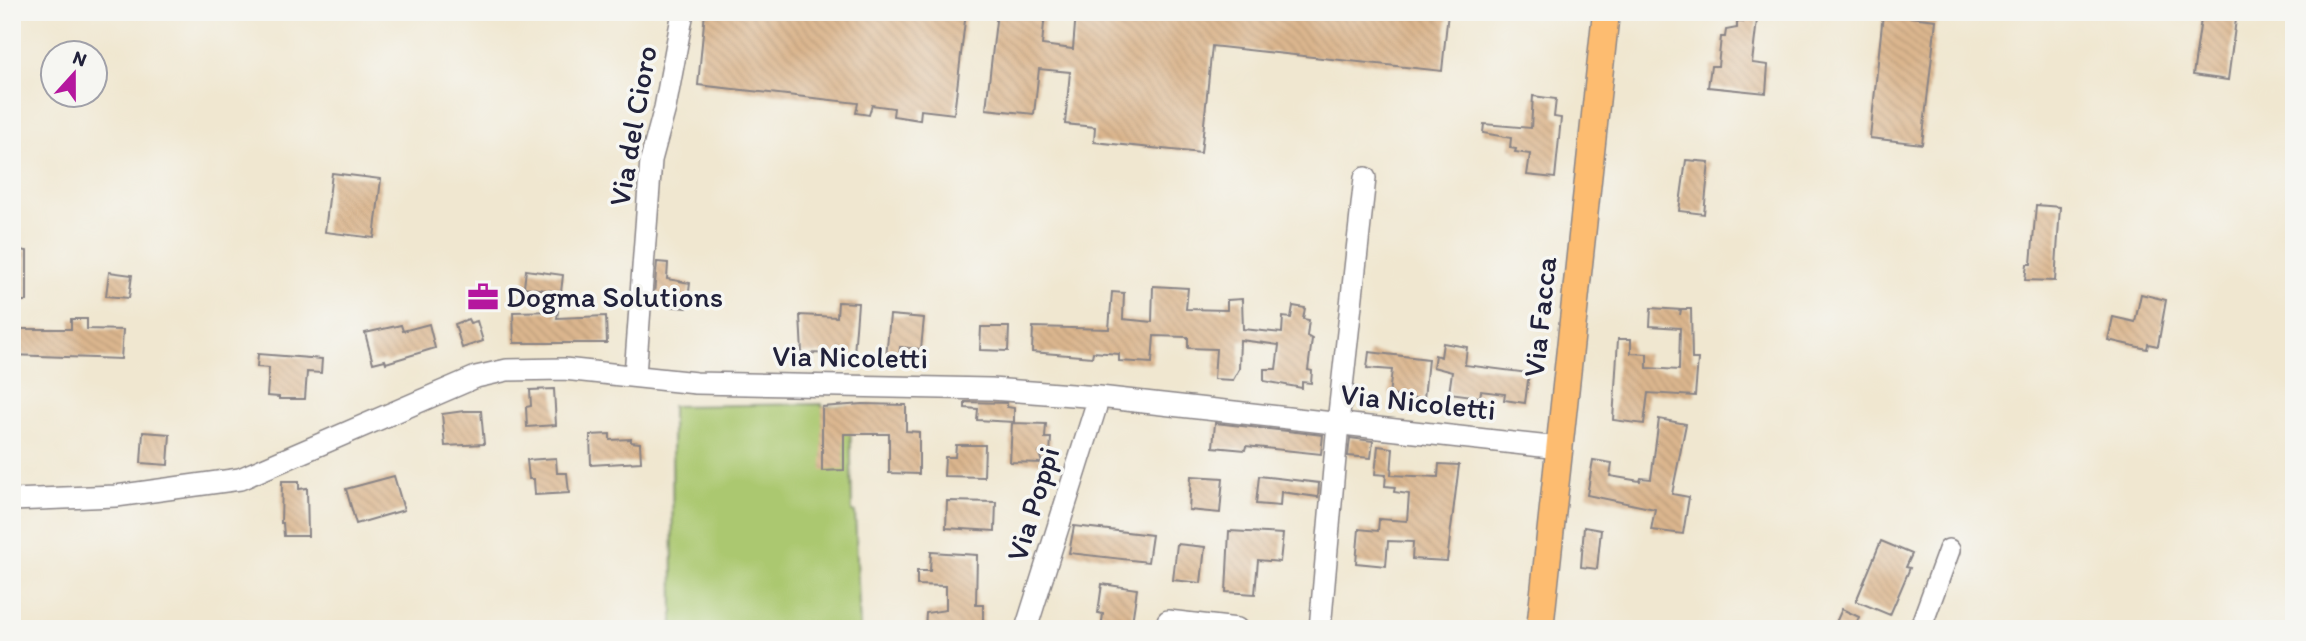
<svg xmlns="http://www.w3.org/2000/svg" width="2306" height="641" viewBox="0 0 2306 641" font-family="Itim,sans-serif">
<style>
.pitch{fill:#abc86f;stroke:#667555;stroke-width:2}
.building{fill:url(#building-back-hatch)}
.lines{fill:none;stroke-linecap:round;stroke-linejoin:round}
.minor-casing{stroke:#898486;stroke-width:24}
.major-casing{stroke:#898486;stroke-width:29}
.minor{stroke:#fff;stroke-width:21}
.major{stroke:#fdbc6f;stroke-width:26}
.labels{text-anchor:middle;stroke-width:7;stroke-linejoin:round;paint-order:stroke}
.street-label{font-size:30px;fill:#22223b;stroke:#f6f6f2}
.poi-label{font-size:30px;fill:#22223b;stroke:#f6f6f2;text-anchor:start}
</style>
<defs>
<pattern id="building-back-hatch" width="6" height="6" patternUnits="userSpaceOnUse" patternTransform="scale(1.75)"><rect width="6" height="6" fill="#dbb68e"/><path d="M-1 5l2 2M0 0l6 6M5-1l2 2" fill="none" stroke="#bc9c7b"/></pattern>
</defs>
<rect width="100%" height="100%" fill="#f6f6f2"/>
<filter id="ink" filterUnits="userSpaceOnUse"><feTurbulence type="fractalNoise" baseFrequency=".0143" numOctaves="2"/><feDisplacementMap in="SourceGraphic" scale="14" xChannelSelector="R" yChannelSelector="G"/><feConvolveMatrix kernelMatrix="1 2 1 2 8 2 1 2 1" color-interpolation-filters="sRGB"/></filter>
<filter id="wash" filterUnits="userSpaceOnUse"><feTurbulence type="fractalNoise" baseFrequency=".00686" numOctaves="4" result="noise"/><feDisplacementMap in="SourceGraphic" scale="28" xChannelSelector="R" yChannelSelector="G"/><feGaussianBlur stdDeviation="1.57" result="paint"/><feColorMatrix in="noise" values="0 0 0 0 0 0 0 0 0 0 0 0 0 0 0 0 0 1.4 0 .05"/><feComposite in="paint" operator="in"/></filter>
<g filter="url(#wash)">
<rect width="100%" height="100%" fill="#f0e7d0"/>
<path class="pitch" d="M822 404V407L850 406 852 512H855L860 629H673L672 406Z"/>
<g id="blocks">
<path class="building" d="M705 12H966L954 114 921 110 920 120 893 116 894 108 872 105 869 115 856 113 858 103 698 85Z
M997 12H1045L1042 45 1073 49 1076 12H1448L1442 71 1212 46 1201 153 1094 142 1095 127 1065 124 1070 72 1039 69 1034 114 986 109Z
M2202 12H2237L2228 80 2193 75Z
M1883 14 1936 20 1922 144 1870 138Z
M1744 18 1757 20 1752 63 1768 65 1766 93 1708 87 1711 66H1718L1721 37H1725L1726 30 1737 28V21L1743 22Z
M1533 96 1556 99 1554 117 1561 118 1555 178 1527 175 1530 154 1515 152 1516 149 1510 148 1511 138 1483 133 1484 124 1531 128Z
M1686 160 1709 162 1704 214 1679 211Z
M332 173 381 179 374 238 325 232Z
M2036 205 2060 207 2055 281 2025 280 2027 264H2031Z
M20 250 27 251V301H13Z
M657 262 668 263 667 279 690 283 687 308 653 305Z
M526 270 563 275 561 292 524 287Z
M109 272 132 275 129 298 106 296Z
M1153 286 1188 288 1186 309 1227 310V300L1242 299 1243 329 1282 333 1283 317 1291 318 1293 306 1305 308 1303 319 1309 320 1307 336 1312 339 1308 370 1312 371 1311 383 1302 382V388L1264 381V369H1276L1279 345 1240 340 1239 369 1233 380 1214 379 1216 349 1188 348V337L1154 336 1152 363 1119 361V354L1093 352 1092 357 1032 352 1033 327 1109 329 1112 292 1124 293 1123 319 1152 322Z
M2141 294 2166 300 2158 346 2148 344 2147 349 2108 340 2113 317 2135 322Z
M838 302 858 303 854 354 802 353 800 315 837 317Z
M1651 308 1681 310 1680 315 1681 309H1691L1692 359H1698L1695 396 1648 393 1644 424 1613 420 1618 339H1631V353L1647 354V368L1679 370 1680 328 1650 326Z
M558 311 557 318 606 316 607 343H514L513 312Z
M890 315 924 318 921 349 900 347 899 359 886 358Z
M71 319H87V329L123 330 121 359 12 355V329H71Z
M468 319 470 323 477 321 483 341 462 348 455 324Z
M429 324 435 348 386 363 385 360 373 363 365 333 401 325 403 331Z
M981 327H1009L1008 351 980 350Z
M1443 343 1467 347 1465 365 1529 373 1525 403 1504 400 1505 394 1481 391 1480 397 1449 393 1452 372 1433 367 1435 355 1441 357Z
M1369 352 1428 359 1424 399 1389 395 1392 370 1367 368Z
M258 354 322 359 321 373 307 372 305 399H279V397L267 396 269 368 257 367Z
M554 389 556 425 527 427 526 407 531 406 530 390Z
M965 402 1007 403V407L1014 408V422L977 420 978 409 965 408Z
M863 404 906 405V431L919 432V474L889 473V434H844V470L822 471V407Z
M464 411H481L484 444 445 446 442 414Z
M1659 419 1686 424 1672 494 1689 497 1683 534 1651 530 1655 509 1587 495 1593 460 1612 463 1610 476 1640 481 1641 478 1651 479Z
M1012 423 1046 424 1045 438H1051L1050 454 1039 453 1042 463 1010 462Z
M1215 423 1323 435 1321 454 1246 446 1245 450 1213 447Z
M143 432 170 434 168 465 141 463Z
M610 434V440L631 439V442L640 443 641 462 591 465 590 435Z
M1350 438 1373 441 1371 458 1348 456Z
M956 445H985L984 477 944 476 945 457H955Z
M1378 446 1393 448 1391 475 1438 477 1439 464 1459 465 1447 561 1412 559 1413 542 1388 541 1386 566 1356 563 1359 529 1378 531 1379 519 1407 521 1409 494 1394 492 1395 487 1385 486 1386 475 1375 474Z
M556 458 557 473H567L569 493 535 495 534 479H529L527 460Z
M394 476 404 510 356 524 346 489Z
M1191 476 1223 478 1220 513 1189 510Z
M1259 476 1319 483 1318 497 1281 492 1280 506 1256 504Z
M282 481H299V489L307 488 308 536H284L283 523H281Z
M947 501 996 502 995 531 946 528Z
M1074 526 1152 535 1148 562 1069 553Z
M1584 527 1601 530 1597 569 1581 567Z
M1229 531 1283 534 1280 562 1258 560 1255 594 1226 592Z
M1881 541 1912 554 1906 567 1910 568 1890 615 1856 601Z
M1177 544 1205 547 1201 583 1173 580Z
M931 552 977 555 976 605H983V629H925L926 613 946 610V586L917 585V571H930Z
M1102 584 1137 589 1131 629H1101L1103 614 1098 613Z
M1842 609 1859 617 1854 629H1833Z"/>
</g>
</g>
<g filter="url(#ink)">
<use href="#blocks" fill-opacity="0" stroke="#898486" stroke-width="2"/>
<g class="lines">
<defs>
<path id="minor" d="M635 375 651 160 665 108 683 12
M12 500 116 496 240 479 476 377 507 370 564 369 696 383 991 389 1099 397 1559 448
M1168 621 1237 629
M1026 629 1099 397
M1320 629 1338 423 1365 178
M1920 629 1949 550"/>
<path id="major" d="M1540 629 1606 12"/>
</defs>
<use href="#minor" class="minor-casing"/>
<use href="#major" class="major-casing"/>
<use href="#minor" class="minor"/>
<use href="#major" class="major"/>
</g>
</g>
<defs>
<symbol id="office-bare" viewBox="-9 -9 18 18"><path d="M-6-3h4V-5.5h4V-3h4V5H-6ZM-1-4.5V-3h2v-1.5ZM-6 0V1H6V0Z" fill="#b5179e" stroke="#f6f6f2" stroke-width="2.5" paint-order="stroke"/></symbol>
</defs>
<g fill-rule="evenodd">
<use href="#office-bare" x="461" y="275" width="44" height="44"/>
</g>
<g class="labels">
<g class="street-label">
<text transform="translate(633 126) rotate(-80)" y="10">Via del Cioro</text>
<text transform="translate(1540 317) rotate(-84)" y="10">Via Facca</text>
<text transform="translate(850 357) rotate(1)" y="10">Via Nicoletti</text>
<text transform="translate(1418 402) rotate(6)" y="10">Via Nicoletti</text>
<text transform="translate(1033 504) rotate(-73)" y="10">Via Poppi</text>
</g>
<g class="poi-label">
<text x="506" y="307">Dogma Solutions</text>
</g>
</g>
<rect width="2306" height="641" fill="none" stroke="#f6f6f2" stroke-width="42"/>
<g transform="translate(74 74) rotate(21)"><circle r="33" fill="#f6f6f2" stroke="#a1a1a9" stroke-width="2"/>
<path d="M0-5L12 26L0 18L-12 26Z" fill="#b5179e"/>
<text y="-10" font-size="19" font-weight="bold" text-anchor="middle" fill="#22223b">N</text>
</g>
</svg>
